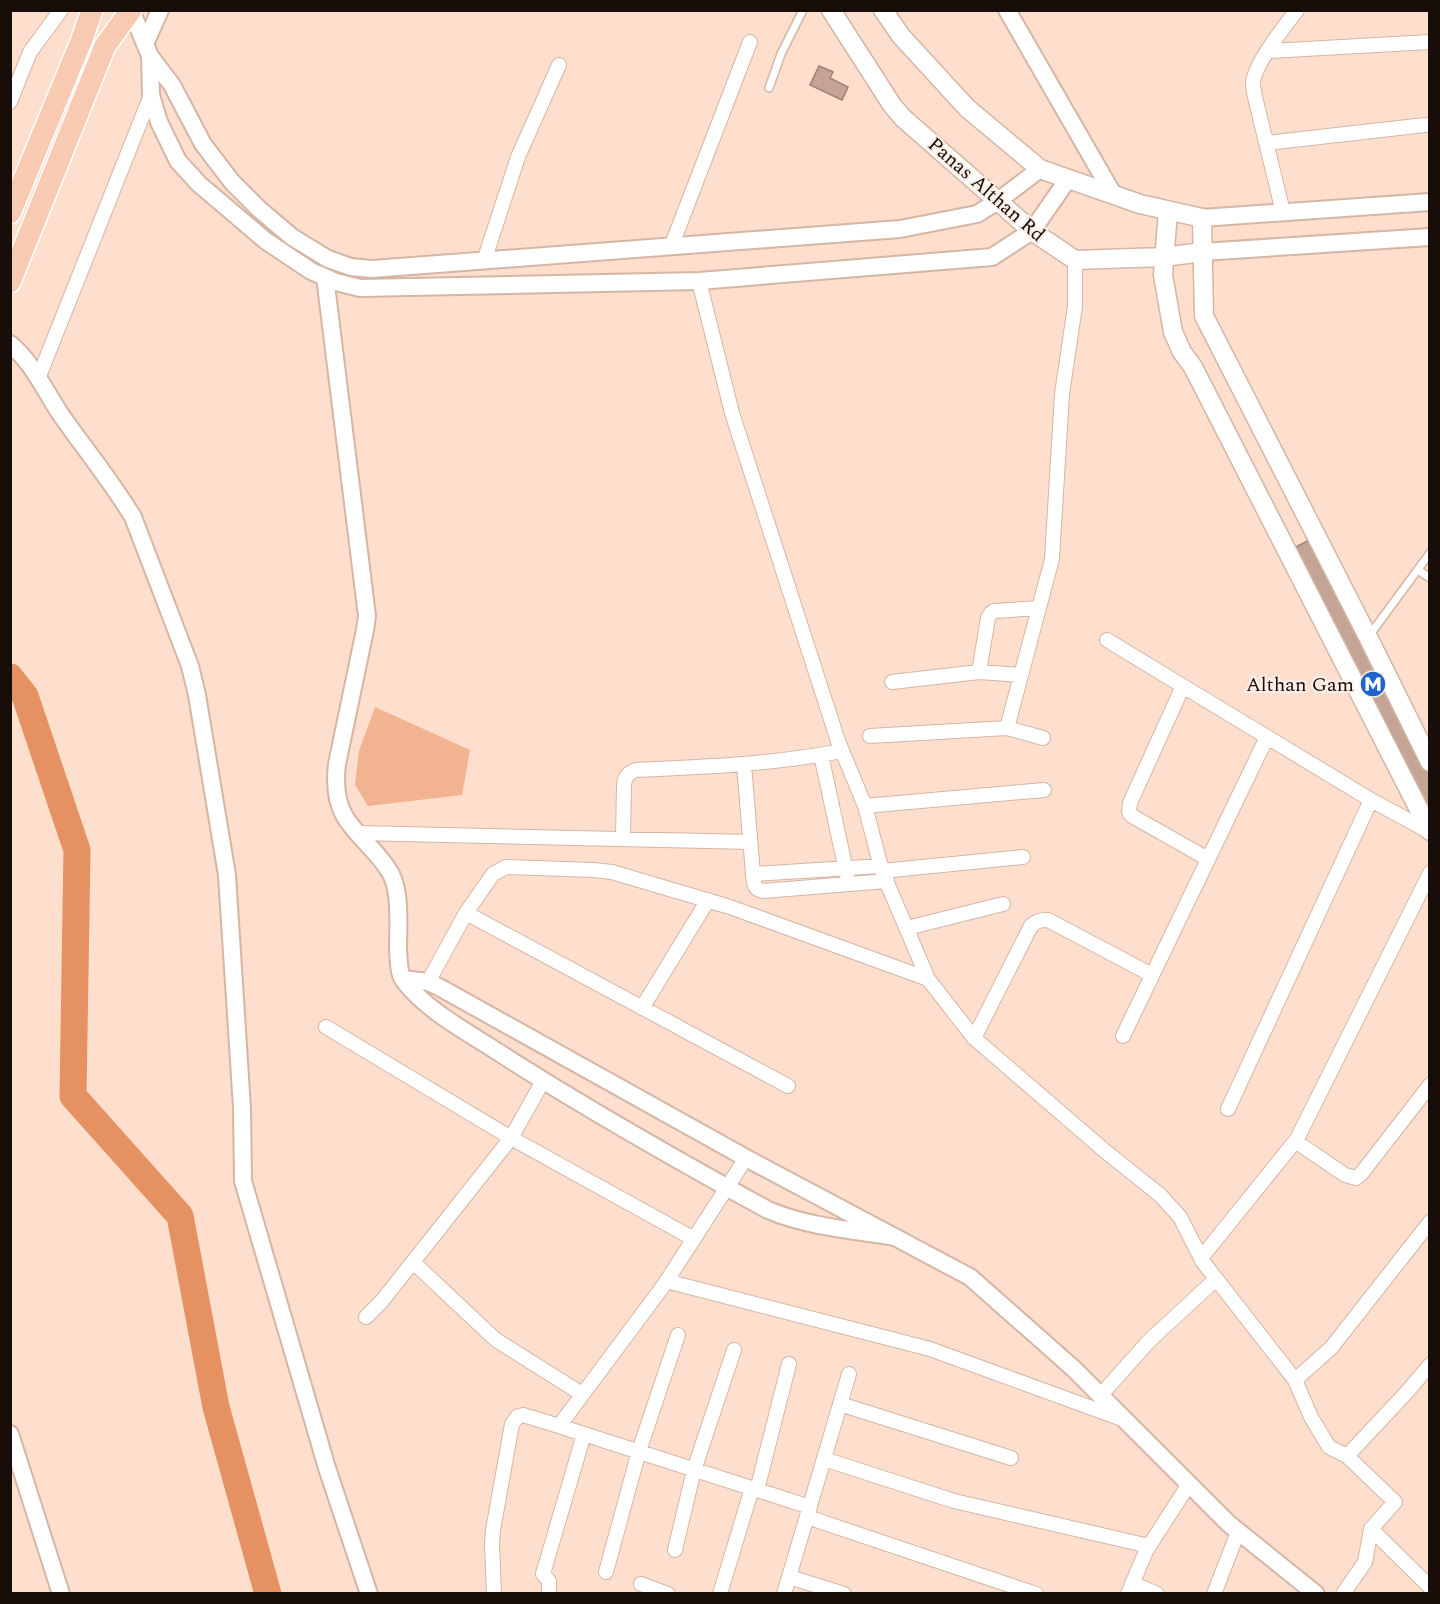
<svg xmlns="http://www.w3.org/2000/svg" width="1440" height="1604" viewBox="0 0 1440 1604" font-family="Spectral,serif">
<style>
.green{fill:#f2b391}
.lines{fill:none;stroke-linecap:round;stroke-linejoin:round}
.river{stroke:#e69161;stroke-width:27}
.building{fill:#c4a595;stroke:#9e8171;stroke-width:1.5}
.service-casing{stroke:#d5b6a5;stroke-width:10}
.minor-casing{stroke:#d5b6a5;stroke-width:16}
.tertiary-casing{stroke:#d5b6a5;stroke-width:20}
.secondary-casing{stroke:#d5b6a5;stroke-width:21}
.primary-casing{stroke:#fff;stroke-width:24}
.service{stroke:#fff;stroke-width:7}
.minor{stroke:#fff;stroke-width:14}
.tertiary{stroke:#fff;stroke-width:16}
.secondary{stroke:#fff;stroke-width:18}
.primary{stroke:#f8cab1;stroke-width:21}
.labels{text-anchor:middle;stroke-width:4.5;stroke-linejoin:round;paint-order:stroke}
.street-label{font-size:20px;fill:#180d08;stroke:#fdf0e9}
.poi-label{font-size:20px;fill:#180d08;stroke:#fdf0e9;text-anchor:end}
</style>
<rect width="100%" height="100%" fill="#fedecd"/>
<path class="green" d="M375 707 470 750 462 795 368 806 355 785 359 751Z"/>
<g class="lines">
<path class="river" d="M10 677 25 696 77 850 73 1096 180 1216 216 1407 268 1594"/>
</g>
<path class="building" d="M819 66 833 72 830 78 848 87 842 100 810 85Z
M1323 533 1430 749V835L1284 553Z"/>
<g class="lines">
<defs>
<path id="service" d="M769 88 781 54 803 10
M1418 570 1430 578
M1369 636 1430 553"/>
<path id="minor" d="M1268 51 1430 42
M10 102 30 52 61 10
M1267 143 1425 125
M1283 212 1255 97C1254 92 1253 87 1253 83 1254 64 1285 26 1297 10
M671 247 750 42
M484 261 518 157 559 65
M699 281 732 413 838 741 865 806 882 871 928 979 974 1038 1105 1151 1160 1195 1180 1217 1203 1262 1295 1380 1311 1417 1329 1447 1347 1456 1395 1502 1371 1529 1430 1587
M38 379 151 95
M1107 640 1371 800 1430 832
M979 672 988 618 991 613 994 611 1039 608
M892 682 979 672 1021 675
M1183 686 1130 803 1129 812 1132 816 1208 859
M1007 728 1052 559 1062 394 1075 306V260
M870 736 1007 728 1043 738
M821 755 847 875
M744 765 753 874
M865 806 1044 790
M358 833 750 842
M623 839 624 785C625 776 628 773 636 770 705 767 774 764 842 751
M881 866 753 874C754 883 753 889 763 891L887 881
M882 871 1023 857
M466 913 788 1086
M907 928 1003 904
M428 982 466 913 493 874 506 867 594 870 612 872 730 907 928 979
M642 1008 708 900
M326 1027 511 1138 694 1239
M1123 1036 1267 737
M974 1038 1031 926C1036 921 1040 920 1048 920L1152 975
M1228 1109 1371 800
M1295 1141 1345 1175 1356 1178 1361 1174 1430 1085
M1201 1258 1297 1139 1430 873
M413 1262 496 1340 582 1394
M666 1281 930 1349 1122 1419
M366 1317 382 1301 511 1138 543 1081
M1295 1380 1331 1348 1430 1222
M1100 1396 1149 1341 1216 1279
M840 1404 1011 1458
M559 1426 664 1285 746 1158
M1347 1456 1406 1393 1430 1365
M824 1459 954 1501 1149 1546
M757 1490 789 1364
M807 1517 1036 1594
M675 1550 694 1470 734 1350
M606 1572 639 1451 678 1335
M789 1577 844 1594
M1132 1583 1157 1594
M641 1584 668 1594
M494 1594 492 1543 493 1530 512 1424 518 1416 523 1415 559 1426 810 1507
M549 1594V1581L543 1574 584 1434
M720 1594 752 1488
M784 1594 849 1374
M1128 1594 1146 1551 1189 1484
M1214 1594 1238 1532
M1343 1594 1365 1562 1371 1529"/>
<path id="tertiary" d="M131 10 150 56 172 85 203 144 232 182 259 209 292 237 328 259 351 267 372 269 900 229 977 214 998 201 1040 169
M1007 10 1113 194
M145 44 160 10
M150 56 151 95 159 122 178 161 199 184 266 241 311 271 336 282 360 288 699 281 992 257 1032 231 1068 179
M1202 218 1430 202
M1202 252 1430 237
M325 277 367 616 365 630 337 764C335 781 336 802 345 817 358 838 379 852 391 874 401 893 398 928 398 950 399 959 398 973 404 981 427 1011 466 1031 498 1052 585 1108 677 1160 768 1210 808 1227 853 1230 895 1237
M10 344C33 363 45 391 61 415 85 449 111 481 133 517L190 666 197 695 227 875 242 1108 243 1181 327 1468 369 1594
M403 979 428 982 439 987 746 1158 970 1277 1074 1369 1229 1524 1316 1594
M10 1434 61 1594"/>
<path id="secondary" d="M831 10 892 105 903 118 1032 231 1075 260 1164 257 1202 252
M883 10 901 36 967 108 1040 169 1140 204 1202 218 1204 316 1368 637 1430 762
M1168 211 1163 275 1173 332 1182 352 1193 367 1430 831"/>
<path id="primary" d="M10 213 82 39 92 10
M10 282 105 46 131 10"/>
</defs>
<use href="#service" class="service-casing"/>
<use href="#minor" class="minor-casing"/>
<use href="#tertiary" class="tertiary-casing"/>
<use href="#secondary" class="secondary-casing"/>
<use href="#primary" class="primary-casing"/>
<use href="#service" class="service"/>
<use href="#minor" class="minor"/>
<use href="#tertiary" class="tertiary"/>
<use href="#secondary" class="secondary"/>
<use href="#primary" class="primary"/>
</g>
<defs>
<symbol id="metro-disc" viewBox="-11 -11 22 22"><circle r="9.5" fill="#1d64cf" stroke="#fdf0e9"/><path d="M-5.5 5V-5H-3L0 0L3-5H5.5V5H3V-.5L0 4L-3-.5V5Z" fill="#fff"/></symbol>
</defs>
<g fill-rule="evenodd">
<use href="#metro-disc" x="1358" y="669" width="30" height="30"/>
</g>
<g class="labels">
<g class="street-label">
<text transform="translate(987 189) rotate(41)" y="7">Panas Althan Rd</text>
</g>
<g class="poi-label">
<text x="1354" y="691">Althan Gam</text>
</g>
</g>
<rect width="1440" height="1604" fill="none" stroke="#180d08" stroke-width="24"/>
</svg>
